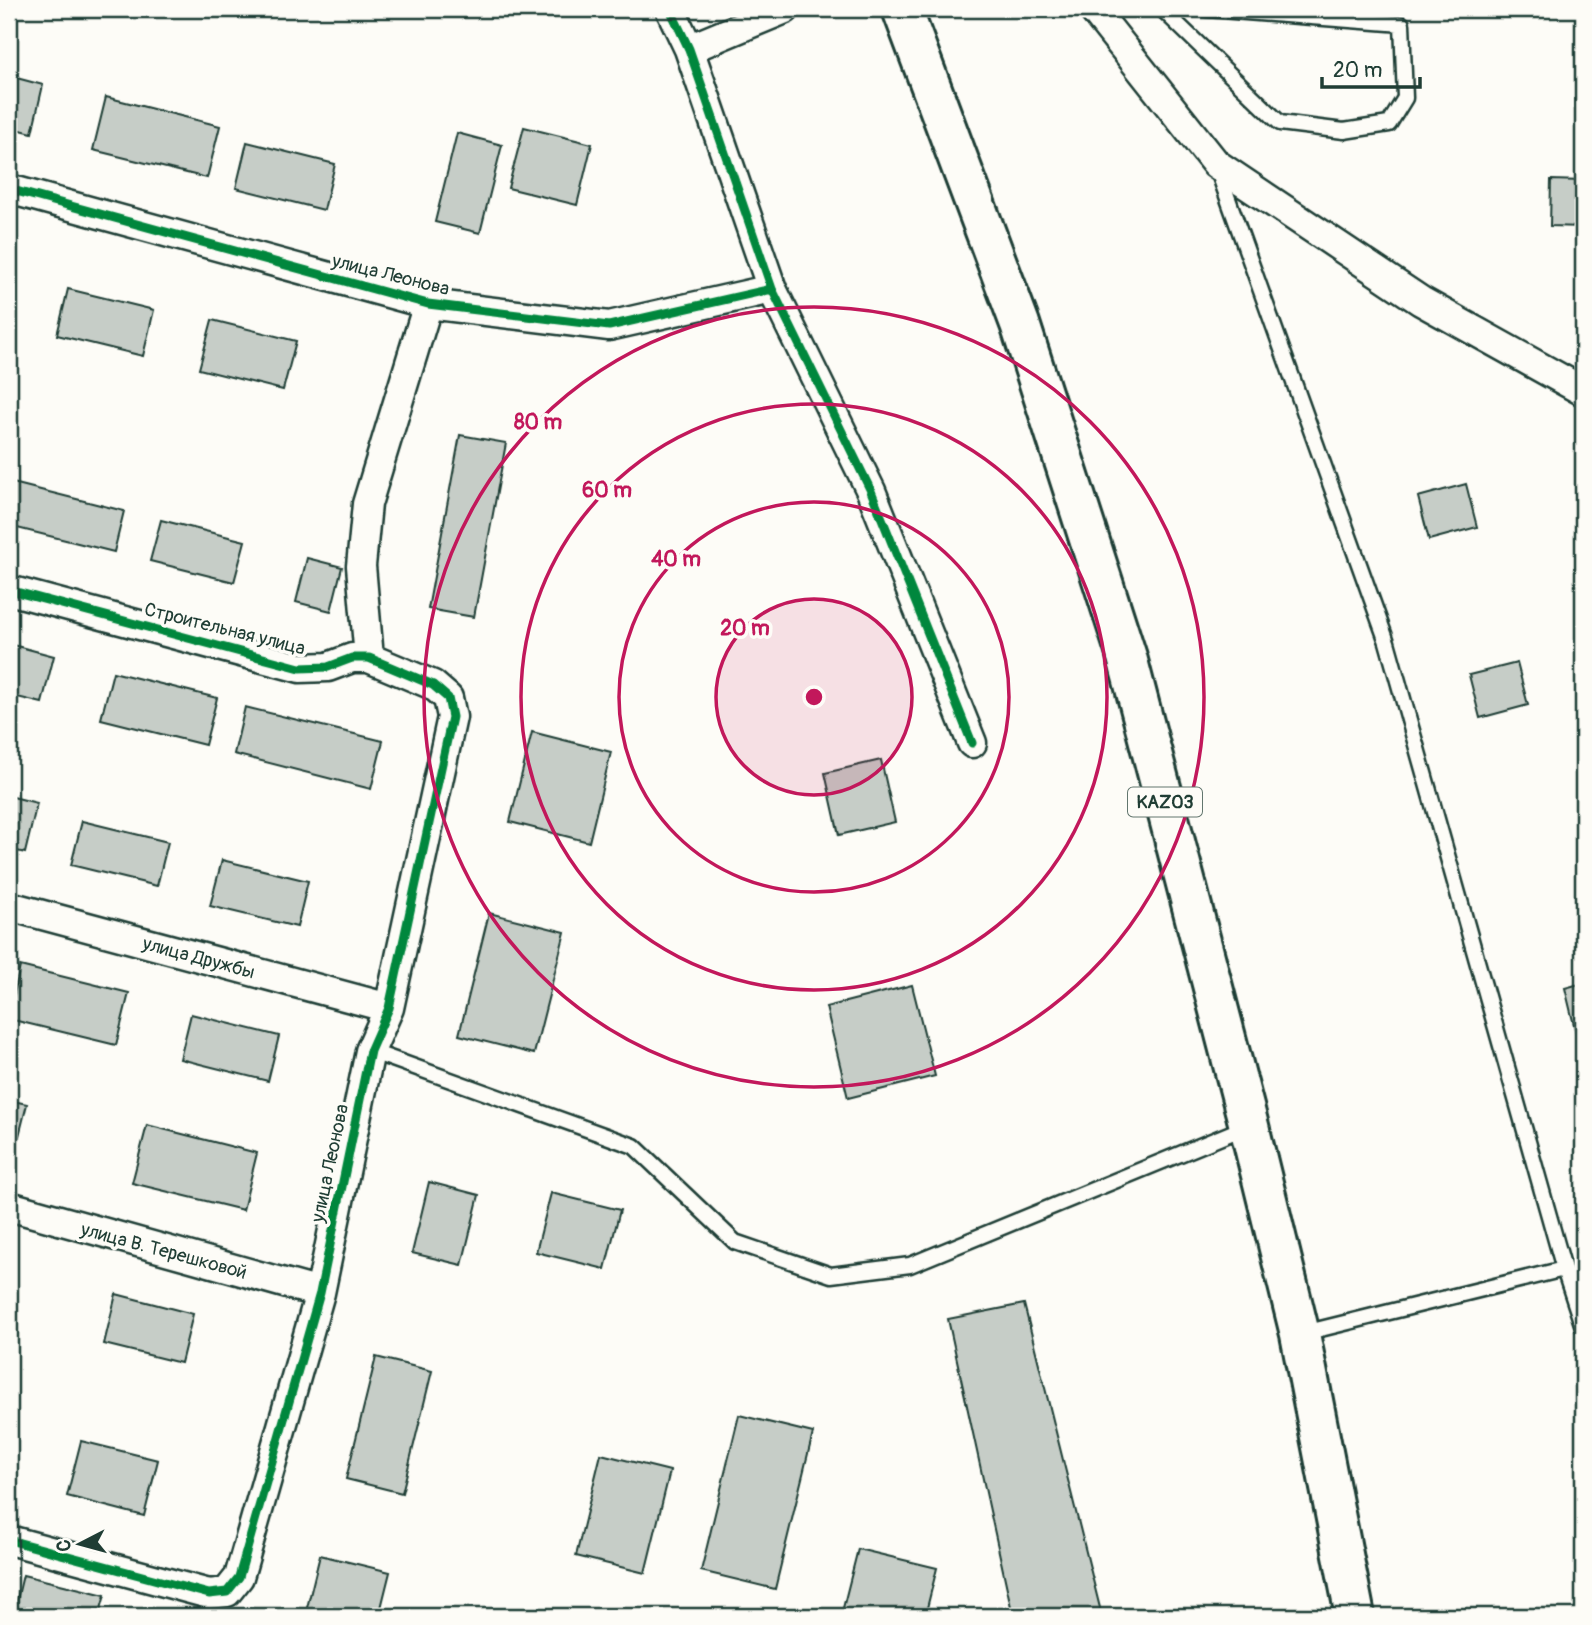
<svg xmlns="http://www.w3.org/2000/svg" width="1592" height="1625" viewBox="0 0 1592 1625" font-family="Pangolin,sans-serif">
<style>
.building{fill:#c6cdc7;stroke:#1f3d34;stroke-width:2}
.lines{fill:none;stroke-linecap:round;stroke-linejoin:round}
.lane-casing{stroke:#1f3d34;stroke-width:19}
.street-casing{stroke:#1f3d34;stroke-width:33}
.highway-casing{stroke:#1f3d34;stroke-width:44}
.lane{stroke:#fdfcf7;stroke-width:14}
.street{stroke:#fdfcf7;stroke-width:28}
.highway{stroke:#fdfcf7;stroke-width:38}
.cycleway-casing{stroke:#fdfcf7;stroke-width:13}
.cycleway{stroke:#00873e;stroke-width:9}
.ring{fill:none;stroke:#c2185b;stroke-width:3.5}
.labels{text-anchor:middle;stroke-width:7;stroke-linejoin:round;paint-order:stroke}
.shield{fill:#fdfcf7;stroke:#62766e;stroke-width:2}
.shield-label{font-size:18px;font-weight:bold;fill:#1f3d34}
.street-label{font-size:19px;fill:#1f3d34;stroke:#fdfcf7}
.centre{fill:#c2185b;stroke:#fdfcf7;stroke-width:3.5}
.ring-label{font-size:21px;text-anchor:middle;font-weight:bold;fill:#c2185b;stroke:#fdfcf7;stroke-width:7;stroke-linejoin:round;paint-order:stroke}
</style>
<rect width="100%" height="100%" fill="#fdfcf7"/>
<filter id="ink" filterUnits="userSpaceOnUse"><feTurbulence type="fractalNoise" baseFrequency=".0143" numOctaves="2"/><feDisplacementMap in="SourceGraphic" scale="14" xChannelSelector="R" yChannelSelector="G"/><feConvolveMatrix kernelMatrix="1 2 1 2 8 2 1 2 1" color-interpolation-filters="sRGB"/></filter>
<g filter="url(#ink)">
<path class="building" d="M9 76 43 85 32 133 9 127Z
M106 97 220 126 207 178 93 150Z
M524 127 592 144 577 205 508 188Z
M457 133 502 145 480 233 435 222Z
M247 142 335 164 324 210 236 188Z
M1551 180 1583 181V227L1550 226Z
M68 289 154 310 143 356 57 335Z
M212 320 296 341 283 390 199 369Z
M460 435 506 443 474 617 428 609Z
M9 482 124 511 114 552 9 526Z
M1466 484 1477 527 1429 540 1418 497Z
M161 520 245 541 234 582 150 561Z
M307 558 342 567 331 611 296 602Z
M9 644 54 656 42 703 9 695Z
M1517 663 1528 705 1480 718 1469 675Z
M113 672 217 698 205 745 101 719Z
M245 707 383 741 371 789 234 754Z
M532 732 611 752 589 842 510 822Z
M881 760 895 822 839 835 825 773Z
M9 796 37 803 25 853 9 849Z
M82 821 168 842 157 886 71 865Z
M222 860 308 881 297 927 210 906Z
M489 913 565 932 534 1054 459 1035Z
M20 966 129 993 116 1045 9 1019Z
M1583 983V1054H1581L1565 988Z
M912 985 935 1076 848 1098 826 1007Z
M191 1014 279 1036 268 1081 180 1059Z
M9 1100 27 1104 16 1148 9 1146Z
M147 1125 257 1153 243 1210 132 1183Z
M429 1182 479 1195 462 1265 412 1253Z
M551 1193 620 1210 605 1269 536 1252Z
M116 1294 193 1314 181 1363 104 1344Z
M1024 1304 1102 1616H1013L948 1319Z
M376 1357 432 1371 402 1493 346 1479Z
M739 1415 813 1433 775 1589 701 1571Z
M81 1441 158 1460 144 1516 67 1496Z
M601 1454 670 1471 645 1573 576 1556Z
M858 1549 937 1568 925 1616H841Z
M320 1555 390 1572 379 1616H305Z
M23 1575 105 1595 99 1616H13Z"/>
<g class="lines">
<defs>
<path id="lane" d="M1162 9 1280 123 1344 131 1389 124 1405 98 1402 24 1207 9
M1217 168 1387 642 1564 1269 1583 1327
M370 1051 634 1146 735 1242 831 1275 910 1265 1248 1126
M1300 1334 1564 1269"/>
<path id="street" d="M670 9 689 49 772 289 871 491 972 743
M1093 9 1216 164 1421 301 1583 391
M689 49 785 9
M9 189 428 304 609 326 772 289
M9 590 300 668 328 667 352 658H369L433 685 448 698 452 717 389 1008 370 1051 320 1293 239 1577 227 1592 209 1594 9 1540
M369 658 361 566 367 504 428 304
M9 906 389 1008
M9 1206 320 1293"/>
<path id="highway" d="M902 9 1020 324 1127 657 1249 1126 1300 1334 1355 1616"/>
</defs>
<use href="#lane" class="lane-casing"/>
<use href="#street" class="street-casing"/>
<use href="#highway" class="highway-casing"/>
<use href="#lane" class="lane"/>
<use href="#street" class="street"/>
<use href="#highway" class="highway"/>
<defs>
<path id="cycleway" d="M670 9 689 49 772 289 871 491 972 743
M9 189 428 304 609 326 772 289
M9 590 300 668 328 667 352 658H369L433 685 448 698 452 717 389 1008 370 1051 320 1293 239 1577 227 1592 209 1594 9 1540"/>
</defs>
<use href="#cycleway" class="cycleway-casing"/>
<use href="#cycleway" class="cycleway"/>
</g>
</g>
<circle cx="814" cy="697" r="98" fill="#c2185b" fill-opacity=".12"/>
<g class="ring">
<circle cx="814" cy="697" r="98"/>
<circle cx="814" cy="697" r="195"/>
<circle cx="814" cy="697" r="293"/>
<circle cx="814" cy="697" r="390"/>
</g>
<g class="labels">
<rect class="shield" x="1128" y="787.5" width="74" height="29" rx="5"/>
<g class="shield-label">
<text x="1165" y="808">KАZ03</text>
</g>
<g class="street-label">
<text transform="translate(391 274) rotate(14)" y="7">улица Леонова</text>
<text transform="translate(225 628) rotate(14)" y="7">Строительная улица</text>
<text transform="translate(199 957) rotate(15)" y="7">улица Дружбы</text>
<text transform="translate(329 1163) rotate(-78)" y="7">улица Леонова</text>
<text transform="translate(164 1250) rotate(15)" y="7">улица В. Терешковой</text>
</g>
</g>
<circle cx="814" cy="697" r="10" class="centre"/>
<g class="ring-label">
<text x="538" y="429">80 m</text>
<text x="607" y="497">60 m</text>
<text x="676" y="566">40 m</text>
<text x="745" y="635">20 m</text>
</g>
<rect width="1592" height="1625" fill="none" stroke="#fdfcf7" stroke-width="35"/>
<rect x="18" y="18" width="1557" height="1590" fill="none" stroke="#1f3d34" stroke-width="2.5" filter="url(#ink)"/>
<g transform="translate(80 1544) rotate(264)" stroke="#fdfcf7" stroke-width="5" paint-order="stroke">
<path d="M0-5L12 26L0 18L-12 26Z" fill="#1f3d34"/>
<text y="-10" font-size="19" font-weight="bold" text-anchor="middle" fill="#1f3d34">С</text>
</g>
<path d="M1322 77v10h98v-10" fill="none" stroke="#1f3d34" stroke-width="3.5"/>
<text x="1333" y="77" font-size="21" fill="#1f3d34" stroke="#fdfcf7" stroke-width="5" paint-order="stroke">20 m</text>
</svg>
